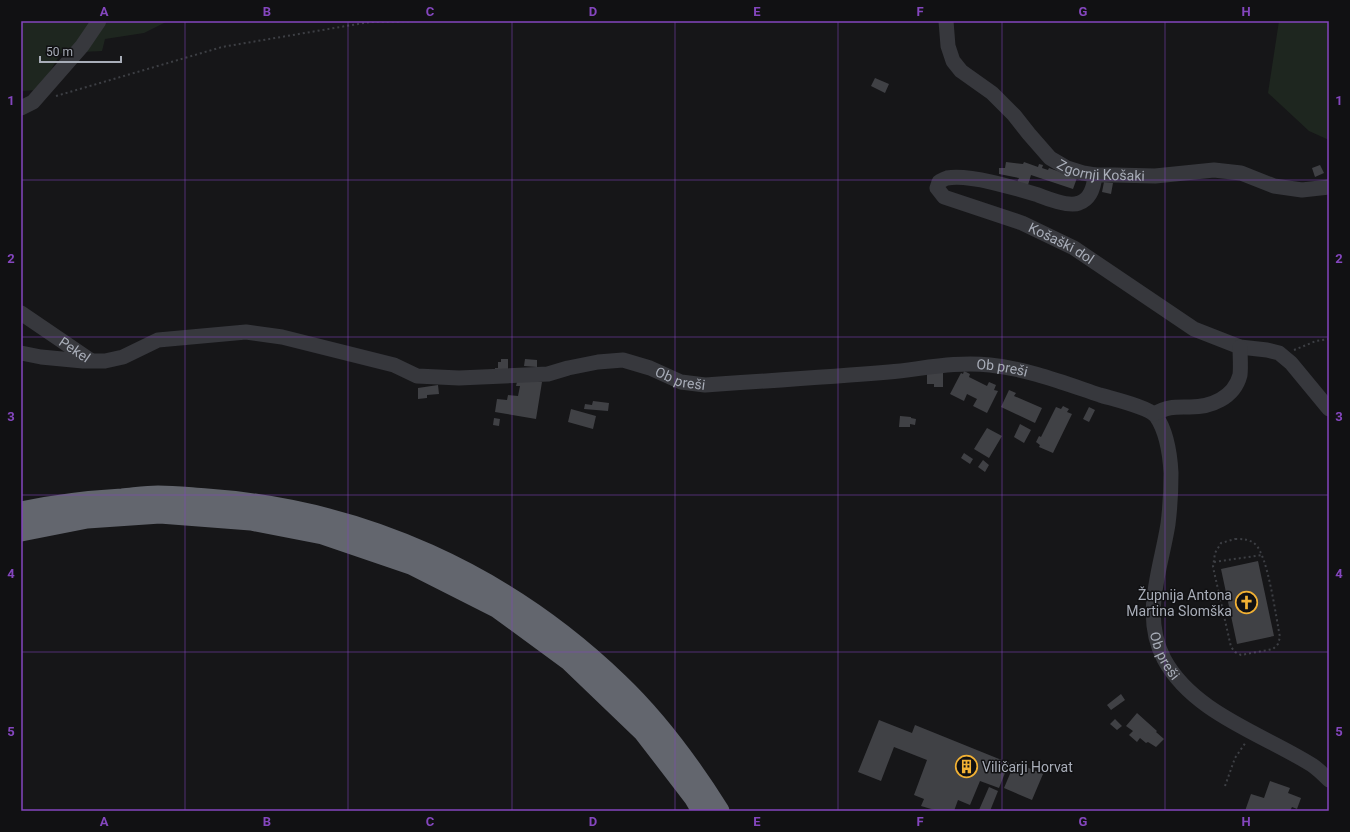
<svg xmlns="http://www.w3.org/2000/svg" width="1350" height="832" viewBox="0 0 1350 832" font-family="Roboto,sans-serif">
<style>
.green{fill:#1e261f}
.building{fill:#404145}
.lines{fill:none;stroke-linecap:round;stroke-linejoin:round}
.path{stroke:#3d3f44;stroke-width:2;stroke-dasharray:2 3;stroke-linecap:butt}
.minor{stroke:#37383d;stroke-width:15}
.highway{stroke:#63666e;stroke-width:21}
.grid{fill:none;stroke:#8446be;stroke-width:1;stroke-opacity:0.55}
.labels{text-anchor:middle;stroke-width:3;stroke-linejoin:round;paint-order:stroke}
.street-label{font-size:14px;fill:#a8adb8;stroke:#111113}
.poi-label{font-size:14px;fill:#a8adb8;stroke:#111113;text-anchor:end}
.neatline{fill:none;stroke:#8446be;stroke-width:1.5}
.grid-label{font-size:13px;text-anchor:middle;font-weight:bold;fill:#8446be}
</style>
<rect width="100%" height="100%" fill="#161618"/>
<path class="green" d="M21 21H168L144 33 105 39 102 51 61 53 39 90 21 91Z
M1279 21H1329V140L1309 131 1268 93Z"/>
<path class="building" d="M875 78 889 84 885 93 871 86Z
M1006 162 1023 164 1024 162 1038 167 1039 164 1043 165 1042 168 1048 170 1049 168 1077 178 1073 189 1031 175 1028 185 1017 182 1019 178 999 174V168H1005Z
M1320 165 1324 173 1315 177 1312 168Z
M1104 182 1113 183 1111 194 1102 192Z
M501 359H508V373H495V368H498V362H501Z
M525 359 537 360V367L524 366Z
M964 371 970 374 969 377 987 386 989 382 996 385 994 390 998 391 987 413 973 406 977 399 967 394 964 401 950 394 961 373 963 374Z
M927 373H943V387H934V384H927Z
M518 378 542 382 536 419 495 412 497 399 507 400 508 395 518 396 520 386H516Z
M438 385 439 394 427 395V398L418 399V388Z
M1009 390 1016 393 1014 396 1042 408 1035 423 1001 407Z
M593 401 609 403 608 411 584 409 585 404 592 405Z
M1063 406 1069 409 1067 412 1072 414 1053 453 1039 447 1040 445 1036 442 1039 436 1041 437 1056 407 1061 409Z
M1089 407 1095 410 1089 422 1083 419Z
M571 409 596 416 593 429 568 422Z
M900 416 911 417V418L916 419 915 425 910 424V427H899Z
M494 418 500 419 499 426 493 425Z
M1020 424 1031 430 1024 443 1014 437Z
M987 428 1002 436 989 458 974 449Z
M964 453 973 459 970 464 961 458Z
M983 460 989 465 985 472 978 467Z
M1258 561 1274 636 1237 644 1221 569Z
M1121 694 1125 700 1111 710 1107 705Z
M1137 713 1157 731 1156 732 1164 739 1156 747 1148 742 1146 743 1140 738 1137 742 1129 735 1133 731 1126 726Z
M1115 719 1122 726 1117 730 1110 724Z
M879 720 912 733 915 725 1009 763 999 788 980 781 970 805 958 800 954 811H938L921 806 924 799 914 795 927 760 894 747 881 781 858 772Z
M1015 762 1043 774 1032 800 1004 788Z
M1270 781 1290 788 1288 793 1301 798 1297 809 1292 807 1290 811H1245L1251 794 1264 798Z
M989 787 998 791 990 811H977L978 809 979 810Z"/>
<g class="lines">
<path class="path" d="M56 96 222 47 370 22 420 21
M1294 350 1316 341 1329 339
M1235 539C1243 539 1249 539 1255 544 1268 555 1276 618 1280 637L1278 644 1273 649 1241 655 1235 652 1231 647 1213 567 1215 553 1221 543Z
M1214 562 1262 555
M1225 786 1235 758 1246 742"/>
<g class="minor">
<path id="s1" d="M946 21 948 46 953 61 961 71 992 93 1014 115 1029 134 1050 158 1067 168 1083 173 1095 175H1115L1155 176 1214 170 1241 173 1274 186 1302 190 1329 187"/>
<path d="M21 108 33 102 82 46 99 21"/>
<path id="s2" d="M1095 175C1094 187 1091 199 1079 203 1069 207 1048 199 1038 195 1015 188 970 174 947 178 944 179 941 181 939 182L937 188 944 197 1022 223 1074 248 1194 329 1240 347 1267 350 1279 353 1291 363 1329 409"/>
<path id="s3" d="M21 313 90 360"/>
<path id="s4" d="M21 353 41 357 83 361H105L123 357 158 340 246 332 282 337 394 365 417 376 459 378 548 374 568 368 598 362 623 360 650 368 681 382 705 385C766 381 828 377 889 372 922 369 956 361 990 365 1028 369 1064 383 1100 395 1113 399 1148 407 1156 416 1167 432 1170 454 1171 473 1171 489 1170 508 1168 524 1161 569 1141 615 1164 659 1193 713 1263 734 1312 765 1318 769 1324 775 1329 780"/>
<path d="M1154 414C1168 406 1175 407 1190 407 1211 407 1234 398 1240 375 1241 366 1240 356 1240 347"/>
</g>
<path class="highway" d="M21 512C54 505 88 501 122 499 134 498 146 496 158 496 175 496 191 498 207 499 363 510 506 575 618 683 658 721 690 765 719 811
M21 531 87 518 160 513 251 520 323 534 411 564 498 608 569 660 644 732 694 797 701 809"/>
</g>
<path class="grid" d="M185 21V811M348 21V811M512 21V811M675 21V811M838 21V811M1002 21V811M1165 21V811M21 180H1329M21 337H1329M21 495H1329M21 652H1329"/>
<defs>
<symbol id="church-ring" viewBox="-11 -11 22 22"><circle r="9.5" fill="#111113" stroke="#f2b134" stroke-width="1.5"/><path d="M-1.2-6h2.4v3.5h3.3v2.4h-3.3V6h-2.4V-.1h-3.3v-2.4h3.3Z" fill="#f2b134"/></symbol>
<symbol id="building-ring" viewBox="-11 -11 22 22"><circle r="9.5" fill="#111113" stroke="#f2b134" stroke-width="1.5"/><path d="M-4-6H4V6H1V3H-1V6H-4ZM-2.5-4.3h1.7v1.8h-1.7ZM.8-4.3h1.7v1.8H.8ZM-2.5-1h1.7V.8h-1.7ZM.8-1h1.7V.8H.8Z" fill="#f2b134"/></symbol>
</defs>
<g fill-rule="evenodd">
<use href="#church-ring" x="1234" y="590" width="25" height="25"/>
<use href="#building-ring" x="954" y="754" width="25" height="25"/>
</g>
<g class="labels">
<g class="street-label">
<text dy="5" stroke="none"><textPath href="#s1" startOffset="233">Zgornji Košaki</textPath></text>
<text dy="5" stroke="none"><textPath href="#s2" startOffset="323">Košaški dol</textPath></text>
<text dy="5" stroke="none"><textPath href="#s3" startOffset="65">Pekel</textPath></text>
<text dy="5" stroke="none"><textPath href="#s4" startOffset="1000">Ob preši</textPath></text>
<text dy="5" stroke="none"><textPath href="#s4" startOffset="676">Ob preši</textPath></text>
<text dy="5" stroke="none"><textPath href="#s4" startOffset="1408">Ob preši</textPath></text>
</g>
<g class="poi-label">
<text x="1232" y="600">Župnija Antona<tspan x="1232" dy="16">Martina Slomška</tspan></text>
<text x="982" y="772" text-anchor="start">Viličarji Horvat</text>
</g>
</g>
<rect width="1350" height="832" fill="none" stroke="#111113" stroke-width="44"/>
<path d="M40 56v6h81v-6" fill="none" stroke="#a8adb8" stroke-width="2"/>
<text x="46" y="56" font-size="12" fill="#a8adb8" stroke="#111113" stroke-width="3" paint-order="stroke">50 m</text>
<rect x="22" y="22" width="1306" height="788" class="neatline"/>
<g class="grid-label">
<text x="104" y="16">A</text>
<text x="267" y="16">B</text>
<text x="430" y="16">C</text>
<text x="593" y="16">D</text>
<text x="757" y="16">E</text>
<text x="920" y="16">F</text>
<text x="1083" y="16">G</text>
<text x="1246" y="16">H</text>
<text x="11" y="105">1</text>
<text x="1339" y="105">1</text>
<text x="11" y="263">2</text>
<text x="1339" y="263">2</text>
<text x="11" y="421">3</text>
<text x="1339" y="421">3</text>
<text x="11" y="578">4</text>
<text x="1339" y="578">4</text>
<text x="11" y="736">5</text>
<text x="1339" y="736">5</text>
<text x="104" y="826">A</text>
<text x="267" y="826">B</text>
<text x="430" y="826">C</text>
<text x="593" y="826">D</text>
<text x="757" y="826">E</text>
<text x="920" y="826">F</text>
<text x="1083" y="826">G</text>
<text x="1246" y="826">H</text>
</g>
</svg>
